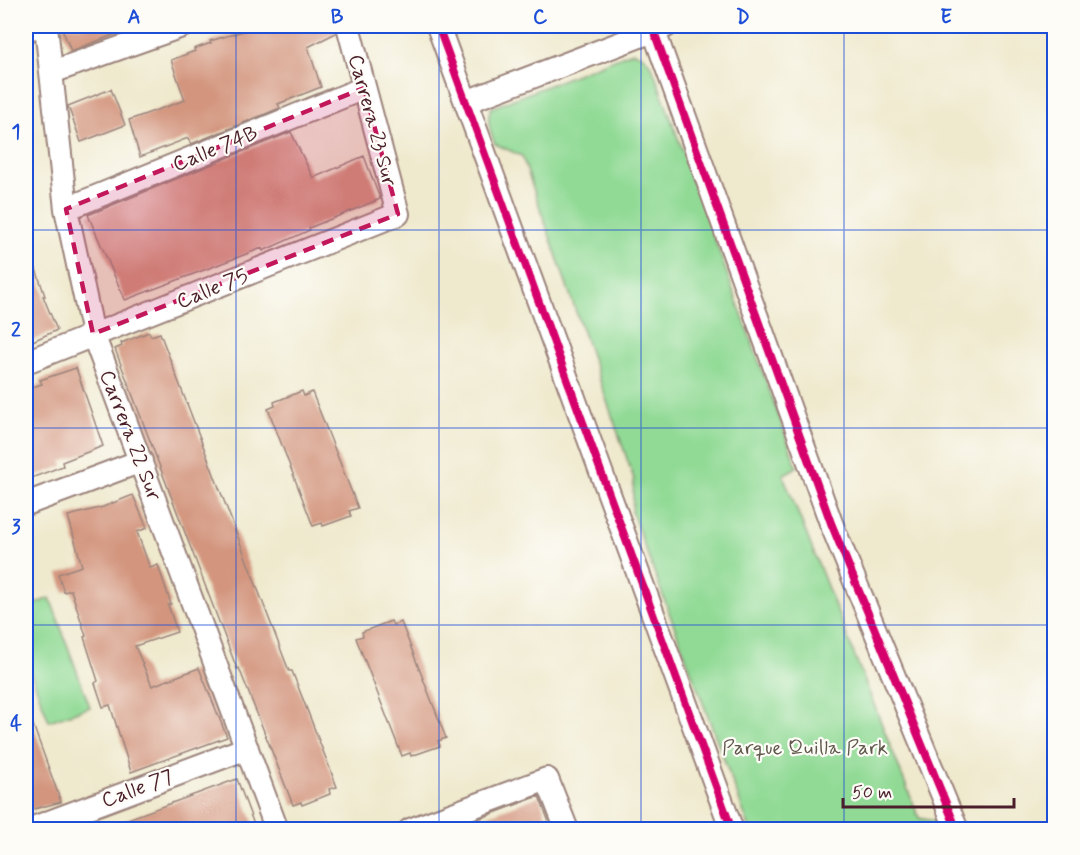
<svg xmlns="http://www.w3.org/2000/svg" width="1080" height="855" viewBox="0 0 1080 855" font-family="Mynerve,sans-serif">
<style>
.green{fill:#91da95;stroke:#6e7c60;stroke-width:1.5}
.building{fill:#d3957e}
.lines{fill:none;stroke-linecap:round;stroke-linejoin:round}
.street-casing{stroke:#9c847c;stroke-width:26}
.street{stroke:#fff;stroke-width:22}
.cycleway-casing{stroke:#fdfcf7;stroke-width:11}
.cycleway{stroke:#d6006c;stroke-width:8}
.marked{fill:#c2185b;fill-opacity:0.2;stroke:#c2185b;stroke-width:4.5;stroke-dasharray:12 8;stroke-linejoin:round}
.grid{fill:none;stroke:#1d4ed8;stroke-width:1.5;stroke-opacity:0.55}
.labels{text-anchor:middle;stroke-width:4.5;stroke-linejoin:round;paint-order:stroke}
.street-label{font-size:21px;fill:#4a1f2b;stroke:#fdfcf7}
.park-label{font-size:21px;fill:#5f574b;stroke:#fdfcf7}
.neatline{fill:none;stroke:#1d4ed8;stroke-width:2}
.grid-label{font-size:20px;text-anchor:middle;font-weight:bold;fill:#1d4ed8}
</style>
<rect width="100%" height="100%" fill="#fdfcf7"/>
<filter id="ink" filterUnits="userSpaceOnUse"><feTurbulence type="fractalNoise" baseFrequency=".0167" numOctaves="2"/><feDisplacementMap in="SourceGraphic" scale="12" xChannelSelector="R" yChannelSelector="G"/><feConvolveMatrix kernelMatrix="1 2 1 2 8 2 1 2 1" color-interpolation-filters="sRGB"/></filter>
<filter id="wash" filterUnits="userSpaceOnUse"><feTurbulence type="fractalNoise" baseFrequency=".008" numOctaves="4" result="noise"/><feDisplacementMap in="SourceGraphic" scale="24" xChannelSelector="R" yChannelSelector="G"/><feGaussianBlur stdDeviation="1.35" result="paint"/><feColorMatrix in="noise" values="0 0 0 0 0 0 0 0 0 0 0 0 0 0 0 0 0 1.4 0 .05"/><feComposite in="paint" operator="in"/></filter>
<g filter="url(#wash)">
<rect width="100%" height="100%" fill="#efe9cd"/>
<path class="green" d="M632 52C644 54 647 59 653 69L797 467 783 475 919 818 938 822 941 829H750L632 513 634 479 522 156 495 144C490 131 486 121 491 108Z
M50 598 90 707 49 721 26 660V607Z"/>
<g id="blocks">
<path class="building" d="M61 26H134V27L71 51Z
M260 26H335L336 33 308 47 321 87 278 104 280 108 191 144 188 138 140 157 129 120 185 100 171 60 195 51 194 49 211 43 210 41Z
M111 89 125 125 81 142 68 106Z
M291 132 313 178 364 156 380 199 309 228 310 230 263 251 262 248 125 300 88 215Z
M26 248H29L45 296H43L57 330 26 344Z
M149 332 151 336 160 333 289 671H292L337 787 329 789 330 794 302 805 301 802 293 805 239 668 237 669 213 606 115 349 122 346 121 343Z
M76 368 103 446 62 462 63 466 26 480V389L42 384 40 380Z
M302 391 304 396 312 392 358 508 349 511 351 516 323 526 322 523 313 526 268 409 275 406 274 402Z
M133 495 147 528 137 532 150 568 158 565 171 604 168 605 177 632 135 646 152 686 199 668 227 737 131 772 110 705 103 707 95 683 98 681 84 637 86 636 71 590 64 592 58 574 82 566 68 516 103 507Z
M391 621 393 625 401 622 446 738 438 741 440 746 411 756 410 753 402 756 356 638 363 636 362 632Z
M26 711H28L61 802 26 811Z
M237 779 256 830H106V827Z
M539 796 552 830H452V829Z"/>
</g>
</g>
<g filter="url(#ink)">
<use href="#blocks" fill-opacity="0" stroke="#9c847c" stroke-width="1.5"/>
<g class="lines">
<defs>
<path id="street" d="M46 26 66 209 93 334 277 830
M438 26 732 830
M652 26 831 523 957 830
M26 30 37 26
M52 72 182 26
M466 102 666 26
M66 209 364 88
M26 362 398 214 348 26
M26 504 141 461
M28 830 247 748
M410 830 547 779 567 830"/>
</defs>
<use href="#street" class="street-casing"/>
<use href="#street" class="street"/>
<defs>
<path id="cycleway" d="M438 26 732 830
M652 26 831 523 957 830"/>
</defs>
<use href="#cycleway" class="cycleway-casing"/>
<use href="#cycleway" class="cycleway"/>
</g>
</g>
<path class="marked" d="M364 88 398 214 93 334 66 209Z"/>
<path class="grid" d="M236 26V830M439 26V830M641 26V830M844 26V830M26 230H1054M26 428H1054M26 625H1054"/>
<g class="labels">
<g class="street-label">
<text transform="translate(373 120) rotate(75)" y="7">Carrera 23 Sur</text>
<text transform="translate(215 148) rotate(-22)" y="7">Calle 74B</text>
<text transform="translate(212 288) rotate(-22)" y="7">Calle 75</text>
<text transform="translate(131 435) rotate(69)" y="7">Carrera 22 Sur</text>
<text transform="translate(137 788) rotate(-20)" y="7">Calle 77</text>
</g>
<g class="park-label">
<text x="805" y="754">Parque Quilla Park</text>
</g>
</g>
<rect width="1080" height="855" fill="none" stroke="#fdfcf7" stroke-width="66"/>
<path d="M843 798v9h171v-9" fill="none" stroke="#4a1f2b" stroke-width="3"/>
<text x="852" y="798" font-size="18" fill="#4a1f2b" stroke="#fdfcf7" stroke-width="4.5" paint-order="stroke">50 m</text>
<rect x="33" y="33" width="1014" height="789" class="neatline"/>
<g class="grid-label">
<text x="134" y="23">A</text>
<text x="337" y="23">B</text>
<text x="540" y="23">C</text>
<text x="743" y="23">D</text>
<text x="946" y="23">E</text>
<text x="16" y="138">1</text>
<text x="16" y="336">2</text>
<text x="16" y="533">3</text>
<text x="16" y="730">4</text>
</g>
</svg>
